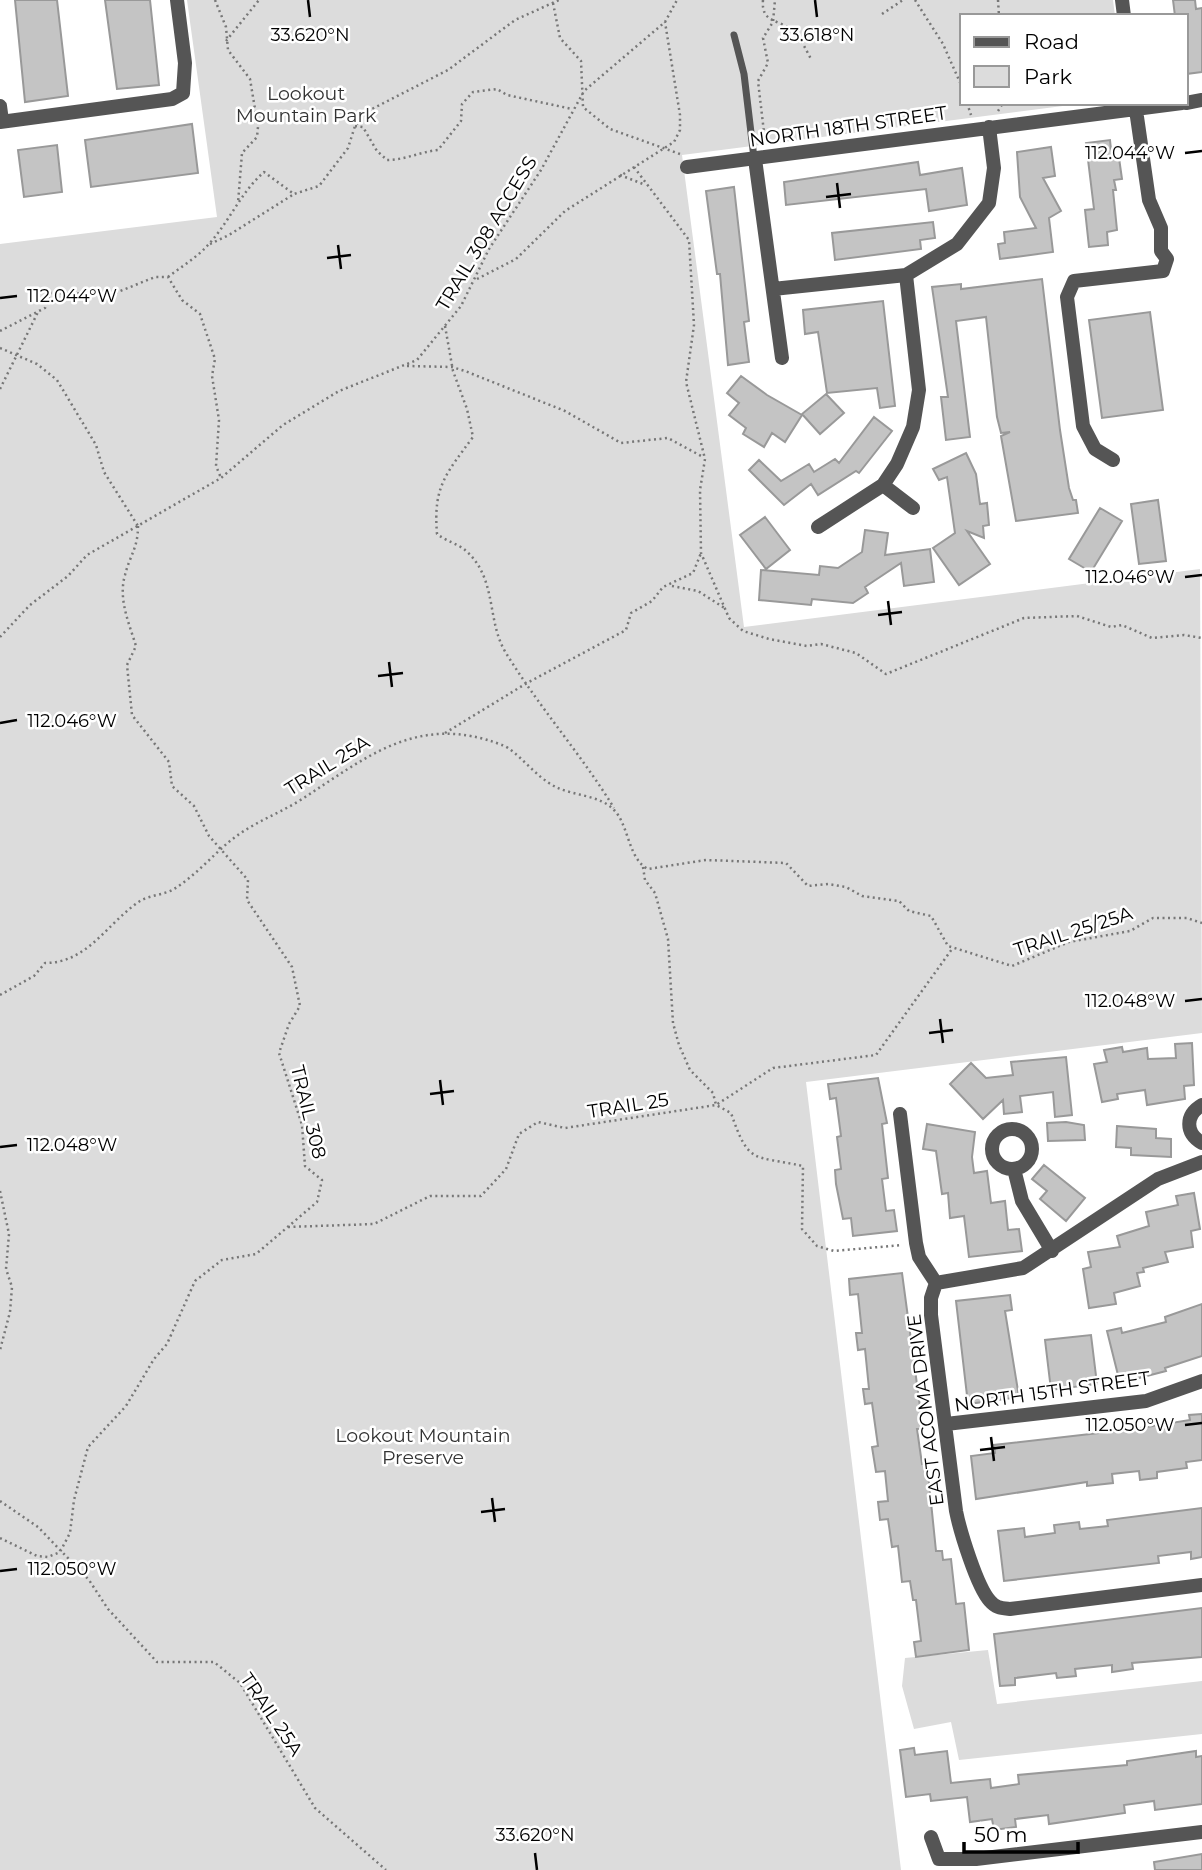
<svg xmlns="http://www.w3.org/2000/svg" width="1202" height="1870" viewBox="0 0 1202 1870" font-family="Montserrat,sans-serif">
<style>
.green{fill:#dcdcdc}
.building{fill:#c4c4c4;stroke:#999;stroke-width:2}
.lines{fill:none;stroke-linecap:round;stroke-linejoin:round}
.path{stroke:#777;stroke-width:2.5;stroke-dasharray:2 3.5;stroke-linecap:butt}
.lane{stroke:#555;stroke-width:7}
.street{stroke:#555;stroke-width:14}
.ticks{fill:none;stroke:#000;stroke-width:2.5}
.labels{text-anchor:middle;stroke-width:5;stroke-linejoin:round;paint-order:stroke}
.park-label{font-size:19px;fill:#333;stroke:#fff}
.street-label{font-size:19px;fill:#000;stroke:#fff}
.ticks-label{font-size:18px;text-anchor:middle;fill:#000;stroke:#fff;stroke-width:5;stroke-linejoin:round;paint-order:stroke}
</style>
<rect width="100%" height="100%" fill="#fff"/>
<path class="green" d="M187 0H1113L1115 16H962V103H1086L682 155 744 627 1200 569 1202 1033 806 1082 901 1870H0V244L217 217Z
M988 1650 997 1704 1202 1681V1734L959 1760 951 1722 914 1729 902 1686 905 1658Z"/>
<path class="building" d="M15 0H57L68 96 25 102Z
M105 0H150L159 85 117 89Z
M1173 0H1195L1196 9 1202 8V72L1186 74V16H1175Z
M192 124 198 173 91 187 85 140Z
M1110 140 1112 159 1119 158 1122 179 1114 180 1116 190H1113L1117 230 1107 232 1108 245 1089 247 1085 210 1094 209 1086 143Z
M57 145 62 192 24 197 18 150Z
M1051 147 1055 176 1043 178 1061 211 1049 218 1053 252 1000 259 998 244 1005 243 1004 232 1036 228 1020 197 1017 152Z
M918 162 920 175 962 168 967 205 929 211 926 189 786 205 784 182Z
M734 187 749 321 744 322 749 362 728 365 720 274H717L706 191Z
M933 222 935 238 920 240 921 249 835 260 832 233Z
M1042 279 1060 430 1069 488 1073 500H1076L1078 513 1016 521 1001 436 1010 432 1001 433 997 417 986 317 956 321 970 437 946 440 941 397H948L932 287 961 284V289Z
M883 301 895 406 880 408 877 388 827 393 818 332 805 334 803 310Z
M1150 312 1163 410 1102 418 1089 320Z
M741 376 767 395 802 415 785 442 772 433 764 447 743 434 746 428 729 415 739 403 727 393Z
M826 394 844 413 820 434 802 414Z
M874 417 892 431 859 473 856 471 818 495 811 484 784 505 749 470 759 460 781 481 809 464 814 472 835 459 839 463Z
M966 453 976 474 980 504 987 503 989 525 983 526 984 538 967 531 990 564 959 585 933 548 955 533 947 477 939 480 933 469Z
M1158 500 1166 561 1139 564 1131 504Z
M1100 508 1122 521 1091 572 1069 559Z
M765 517 790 550 766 569 740 535Z
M865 530 888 533 885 555 930 549 934 582 904 586 901 563 865 587 868 593 853 603 812 599 811 605 759 600 761 570 819 575 820 566 838 568 862 552Z
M1192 1043 1194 1085 1184 1086 1185 1099 1147 1105 1145 1090 1117 1094 1118 1099 1102 1102 1094 1064 1107 1062 1104 1050 1122 1047 1123 1052 1147 1048 1148 1059 1176 1058 1175 1044Z
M1066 1057 1072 1115 1055 1117 1053 1092 1020 1096 1022 1112 1004 1114 1003 1100 983 1119 950 1084 971 1063 986 1078 1013 1075 1011 1062Z
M878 1078 887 1123 882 1124 888 1178 882 1179 886 1211 894 1210 897 1231 853 1236 851 1218 843 1219 836 1184 835 1170 841 1169 837 1137 841 1136 836 1098 830 1099 828 1084Z
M1066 1122 1084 1125 1085 1140 1048 1141 1047 1123Z
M927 1124 975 1132 972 1157 974 1173 987 1171 991 1203 1005 1201 1008 1230 1019 1229 1022 1251 969 1257 964 1216 950 1218 948 1193 942 1194 936 1151 923 1149Z
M1117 1126 1156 1129V1138L1171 1139V1157L1131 1155V1148L1116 1147Z
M1044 1165 1085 1198 1066 1221 1040 1199 1047 1191 1032 1179Z
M1194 1193 1200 1229 1191 1231 1193 1247 1165 1252 1168 1262 1143 1268 1144 1272 1137 1273 1140 1286 1114 1293 1116 1304 1089 1308 1083 1269 1091 1267 1088 1252 1120 1247 1117 1236 1149 1226 1146 1212 1178 1205 1176 1196Z
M902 1273 923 1429H917L922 1464 927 1463 936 1551H942L943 1560 951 1559 956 1604 964 1603 969 1650 916 1657 914 1642 921 1641 916 1600H913L910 1581 902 1582 898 1546 892 1547 888 1519 880 1520 878 1502 888 1501 885 1471 876 1472 872 1447 878 1446 872 1403 865 1404 863 1389H869L865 1349 858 1350 856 1333H862L858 1294 850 1295 849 1279Z
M1010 1295 1012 1310 1005 1311 1019 1397 968 1404 956 1301Z
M1202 1304V1356L1165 1368 1166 1371 1120 1383 1107 1331 1121 1328 1122 1333 1166 1322 1165 1317Z
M1091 1335 1097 1384 1051 1390 1045 1340Z
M1202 1414V1460L1186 1462 1187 1468 1157 1472V1478L1140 1480 1139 1471 1112 1474 1113 1483 1087 1486V1482L976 1499 971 1456 995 1453 994 1445 1134 1429 1190 1420 1189 1415Z
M1202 1508V1557L1191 1559V1552L1158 1556 1159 1563 1004 1581 998 1531 1024 1528 1025 1537 1055 1533 1054 1525 1079 1522 1080 1529 1108 1526 1107 1520Z
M1202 1608V1657L1132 1663 1133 1669 1112 1672V1665L1075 1669 1076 1676 1057 1678 1056 1673 1015 1678V1685L1000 1686 994 1634Z
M914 1748 915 1755 947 1751 951 1783 990 1779 991 1788 1019 1784 1018 1775 1127 1765V1761L1196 1751V1757L1202 1756V1804L1155 1810 1154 1801 1124 1805 1125 1813 1049 1824 1048 1815 1015 1819 1016 1827 994 1830 992 1819 970 1822 967 1797 931 1801 930 1794 906 1797 900 1750Z
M1202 1854V1870H1155L1154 1862Z"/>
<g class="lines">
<path class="path" d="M215 0 226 27 228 50 250 79 258 127 257 137 242 153 238 203
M763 0C761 23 778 19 792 30 800 36 806 50 811 59
M915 0 943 44 962 87
M998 0 999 16
M553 3 560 38 581 61 583 107 610 129 680 154
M882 14 903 0
M226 41 259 0
M967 103 971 115
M998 111 1003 103
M355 126 363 127 377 151 387 160C404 160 420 152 438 150L461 121 462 104 473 92 497 89 507 95 572 109
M765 141 758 81 768 63 763 38 773 22 775 0
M634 167 689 240 694 325 686 382 705 459 700 490 701 553 729 618 743 631 769 639 807 646 821 644 856 653 886 674 1024 618 1077 616 1111 627 1122 625 1152 638 1184 635 1202 638
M620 175 643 184
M210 244 229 235 294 194
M168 277C181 267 196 258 207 246 229 223 240 193 264 172L294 194 319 186 348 148 355 126 370 110 448 70 515 20 559 0
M477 279 516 259 565 211 674 142 680 130V115L665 22
M445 326 453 371 467 409 473 437C446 474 433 486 437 534 446 541 458 544 465 550 498 578 486 621 506 653 539 707 581 754 614 808
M0 331 45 308 50 293 113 294 155 277H168L182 300 200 314 215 359 212 376 219 420 216 466 221 478
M0 348 37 364 57 380 96 445 104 472 138 526
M407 366 452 367 465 371 565 411 621 443 668 438 703 457
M0 389 39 310
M672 586 698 591 726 609
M0 637 30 605 68 576 87 555 221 478 283 425 339 391 417 360 461 306 489 249 541 170 584 91 665 22 677 0
M445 733 527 683 626 630 631 613 652 601 663 587 693 573 701 553
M643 867 645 880 655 893 668 939 673 1023 679 1045 690 1070 713 1093 716 1105 731 1113C749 1165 752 1155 803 1166L802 1229 817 1246 834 1251 902 1245
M0 995 34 976 45 963C88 963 107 923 140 901 150 895 164 895 174 889 195 876 212 856 230 841 252 823 276 815 299 801 366 758 417 712 502 745 517 750 536 778 556 787 574 796 600 795 614 810 629 825 628 859 648 869L706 860 786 863 808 886 828 884 846 887 862 896 899 901 909 911 931 916 948 946 1012 966 1069 942 1130 931 1153 918H1187L1202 923
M0 1191 9 1234 6 1269 12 1287 10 1312 0 1350
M288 1227 374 1224 430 1196H481L506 1169 519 1134 538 1122 565 1128 716 1105 773 1068 876 1055 952 949
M0 1501 38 1527 89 1580 108 1609 157 1662H214L240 1683 315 1808 386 1870
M0 1538 37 1556 48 1557 60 1552 70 1533 74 1500 88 1447 126 1406 154 1359 167 1344 195 1281 222 1260 256 1254 317 1202 322 1180 305 1166 302 1125 279 1053 289 1024 300 1006 292 967 247 900 248 880 209 836 194 806 172 786 169 762 132 715 127 665 136 646C129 623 118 599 125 575 130 555 138 548 138 526"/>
<path class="lane" d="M734 35 744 74 754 158"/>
<path class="street" d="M1122 0 1124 16
M1186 103 1202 100
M0 106 2 121
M0 122 172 99 183 93 185 63 177 0
M755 159 782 358
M687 167 1182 103
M773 289 906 275 957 244 989 203 994 168 989 127
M1113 460 1095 449 1083 426 1067 297 1074 281 1163 271 1167 259 1161 251V228L1149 200 1135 103
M883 485 913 508
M818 527 883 485 897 464 913 427 919 390 906 275
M1202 1105C1185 1115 1185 1133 1202 1143
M900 1114 916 1243 919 1257 936 1283
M992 1149a20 20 0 1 1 40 0a20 20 0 1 1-40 0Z
M1014 1169 1022 1201 1052 1251
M936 1283 931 1298V1315L956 1511C960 1531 977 1587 990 1601 996 1608 1001 1608 1010 1609L1202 1585
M936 1283 1023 1268 1158 1179 1202 1162
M946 1424 1146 1401 1202 1381
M931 1837 939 1859H976L1202 1832"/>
</g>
<path class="ticks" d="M308 0 310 17M815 0 817 17M1185 153 1202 151M837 183 840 208M826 197 851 194M338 245 341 269M327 258 351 255M0 298 17 296M1185 577 1202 575M888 601 891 625M878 615 902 612M389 662 392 687M378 676 403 673M0 723 17 720M1185 1001 1202 999M940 1019 943 1043M929 1033 953 1030M440 1080 443 1105M430 1094 454 1091M0 1147 17 1145M1185 1425 1202 1423M991 1437 994 1461M980 1450 1005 1447M492 1498 495 1522M481 1512 505 1509M0 1571 17 1569M535 1853 537 1870"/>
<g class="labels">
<g class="park-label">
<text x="306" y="100">Lookout<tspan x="306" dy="22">Mountain Park</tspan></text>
<text x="423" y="1442">Lookout Mountain<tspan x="423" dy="22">Preserve</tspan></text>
</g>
<g class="street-label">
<text transform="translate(848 126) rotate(-8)" y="7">NORTH 18TH STREET</text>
<text transform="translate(486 233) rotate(-59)" y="7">TRAIL 308 ACCESS</text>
<text transform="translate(327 765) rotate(-32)" y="7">TRAIL 25A</text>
<text transform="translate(1073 931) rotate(-18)" y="7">TRAIL 25/25A</text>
<text transform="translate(628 1105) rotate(-9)" y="7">TRAIL 25</text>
<text transform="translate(309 1112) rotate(76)" y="7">TRAIL 308</text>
<text transform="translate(1052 1391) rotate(-8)" y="7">NORTH 15TH STREET</text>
<text transform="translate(925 1410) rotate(-97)" y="7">EAST ACOMA DRIVE</text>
<text transform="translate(272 1714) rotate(56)" y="7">TRAIL 25A</text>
</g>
</g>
<g class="ticks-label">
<text x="310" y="41">33.620°N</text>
<text x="817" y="41">33.618°N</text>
<text x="1130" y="159">112.044°W</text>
<text x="72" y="302">112.044°W</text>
<text x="1130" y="583">112.046°W</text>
<text x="72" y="727">112.046°W</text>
<text x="1130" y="1007">112.048°W</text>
<text x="72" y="1151">112.048°W</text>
<text x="1130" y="1431">112.050°W</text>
<text x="72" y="1575">112.050°W</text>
<text x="535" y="1841">33.620°N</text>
</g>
<rect x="960" y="14" width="228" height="91" fill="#ffffff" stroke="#999999" stroke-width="2"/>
<rect x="974" y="37" width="35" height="10" fill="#555555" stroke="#999999" stroke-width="2"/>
<text x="1024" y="49" font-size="21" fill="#000000">Road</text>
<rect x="974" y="66" width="35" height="21" fill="#dcdcdc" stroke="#999999" stroke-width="2"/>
<text x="1024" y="84" font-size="21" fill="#000000">Park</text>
<path d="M964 1842v10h114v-10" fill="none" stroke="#000000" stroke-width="3.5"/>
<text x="974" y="1842" font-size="21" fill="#000000" stroke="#ffffff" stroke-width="5" paint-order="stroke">50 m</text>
</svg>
